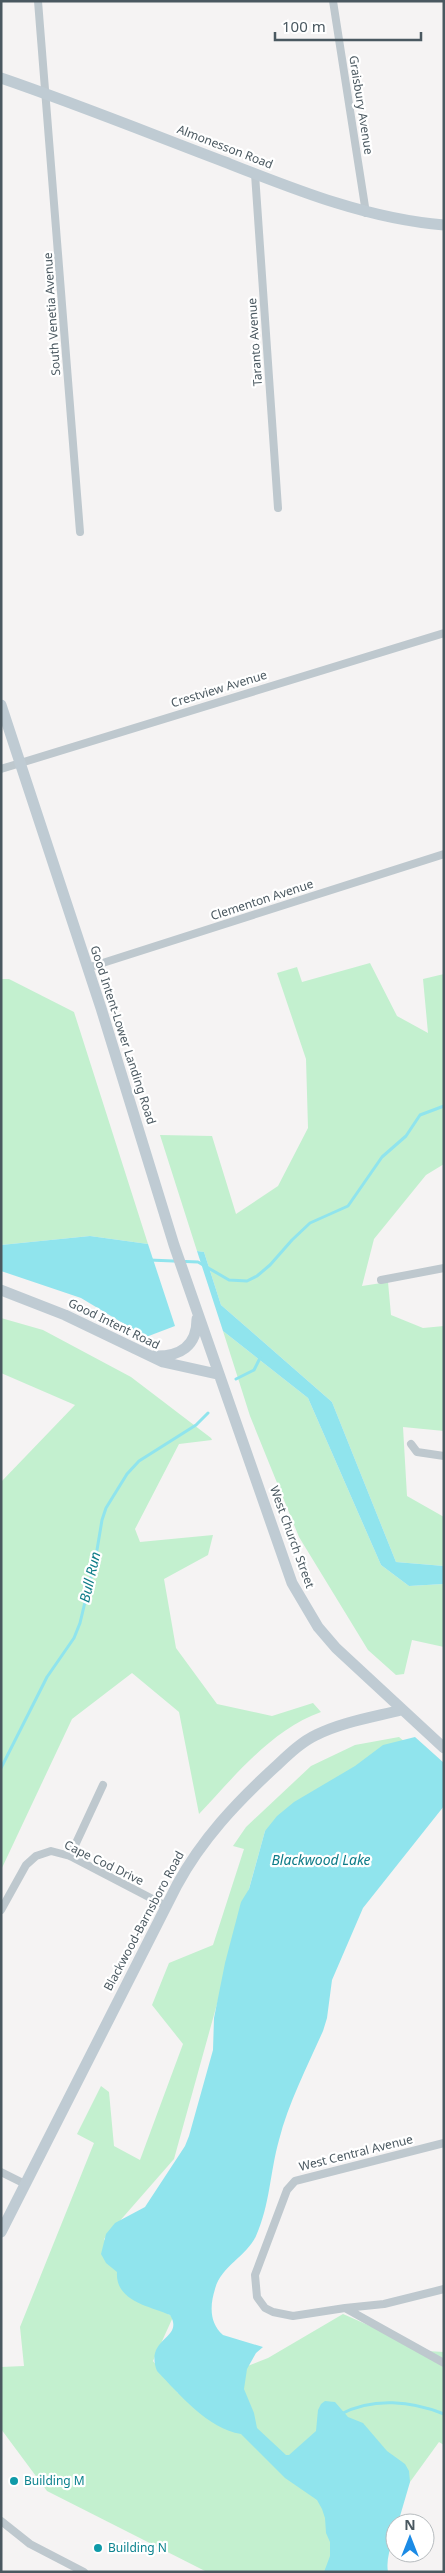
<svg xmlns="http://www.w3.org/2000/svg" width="445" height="2573" viewBox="0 0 445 2573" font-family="'Noto Sans',sans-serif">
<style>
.green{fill:#c3f0cf}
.water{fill:#90e4ed}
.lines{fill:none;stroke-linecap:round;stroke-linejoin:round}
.stream{stroke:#90e4ed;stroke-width:3}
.street{stroke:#bec8ce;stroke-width:8}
.secondary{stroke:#bfcbd3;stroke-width:11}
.culture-dot{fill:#0f9aa8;stroke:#fff;stroke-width:2}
.labels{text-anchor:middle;stroke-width:4.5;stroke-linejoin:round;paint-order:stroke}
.street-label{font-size:12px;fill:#4a5860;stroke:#fff}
.culture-label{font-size:12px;fill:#0d838f;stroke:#fff;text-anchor:start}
.water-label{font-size:14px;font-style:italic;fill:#0e7c88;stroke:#fff}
</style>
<rect width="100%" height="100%" fill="#f5f3f3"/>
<path class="green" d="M370 963 397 1016 428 1033 423 979 444 974V1164L426 1175 374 1239 362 1286 388 1282 391 1315 423 1328 444 1326V1431L403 1427 407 1496 444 1517V1566L396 1562 332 1402 221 1305 204 1252 197 1251 160 1135 212 1136 236 1214 278 1186 308 1128 306 1059 277 973 297 967 302 982Z
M1 979H9L74 1012 148 1244 90 1236 1 1245Z
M1 1318 43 1330 131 1377 211 1438 212 1440 179 1444 135 1529 140 1542 213 1535 208 1555 164 1579 176 1648 217 1704 272 1716 313 1703 321 1712C271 1730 235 1776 199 1814L179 1712 132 1673 72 1719 1 1870V1482L75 1405 1 1373Z
M223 1331 308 1398 381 1565 409 1586 444 1584V1647L412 1640 404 1674 396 1675 368 1650 299 1537 250 1416Z
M399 1737 405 1742 265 1831 174 2159 104 2239 138 2296 173 2317 153 2361 178 2393 268 2358 343 2314 427 2351 444 2352V2445L439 2442 410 2482 356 2572H207L47 2491 1 2429V2367L24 2366 20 2327 94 2143 77 2134 101 2086 109 2092 114 2146 140 2160 183 2044 152 2005 169 1963 213 1945 244 1849 233 1846 246 1827 311 1766 355 1745Z"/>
<path class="water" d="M90 1236 148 1244 175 1326 146 1337 81 1298 1 1271V1245Z
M197 1251 204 1252 221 1305 332 1402 396 1562 444 1566V1584L409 1586 381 1565 308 1398 223 1331Z
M415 1737 444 1763V1806L363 1908 332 1980 327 2018 323 2031C308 2065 288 2104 279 2140 270 2172 270 2205 256 2236 246 2257 221 2266 215 2289 210 2305 209 2323 223 2335L263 2347 256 2353 247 2369 244 2389 254 2413 257 2428 286 2455H289L316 2431 318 2410 321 2404 325 2401 335 2402 348 2417 363 2423 387 2451 405 2464 409 2471 410 2482 398 2523H395C395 2540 385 2555 388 2572H324L330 2556V2542L326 2533 325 2518 322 2509 317 2500 285 2478 241 2434C208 2429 179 2394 157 2371 144 2337 185 2339 170 2315 149 2306 115 2301 117 2272L106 2263 101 2254 106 2234 115 2223 145 2207 185 2146 189 2136 213 2050 214 2018 225 1963 241 1902 249 1889 265 1831 277 1816 294 1802 355 1766 383 1745Z"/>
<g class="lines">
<path class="stream" d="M149 1260 198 1262 229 1280 247 1281 257 1276 270 1265 292 1240 310 1223 348 1206 382 1157 406 1136 420 1115 444 1106
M236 1379 254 1370 260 1358
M1 1768 47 1677 74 1638 80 1623 96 1556 102 1520 106 1508 127 1474 139 1461 196 1425 208 1413
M341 2414C373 2397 412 2401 444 2414"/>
<path class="street" d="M38 1 80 532
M333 1 366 213
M255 174 278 508
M1 769 444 633
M87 968 444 854
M381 1280 444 1268
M411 1444 417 1452 444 1456
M70 1856 103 1785
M1 1910 26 1865 36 1856 51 1851 70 1856 166 1906
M444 2143 295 2181 287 2190 255 2275 257 2297 265 2308 273 2312 293 2316 345 2308 444 2363
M1 2172 25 2184
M345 2308 384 2304 444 2289
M1 2521 30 2544 84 2572"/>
<path class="secondary" d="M1 78C77 104 151 134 225 162 296 190 368 219 444 225
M1 705 101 1008 174 1245 292 1583 318 1627 336 1648 444 1748
M1 1290 65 1315 163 1362 217 1374
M154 1356C180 1357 197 1346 197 1319
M1 2232 177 1885C202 1839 236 1803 274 1768 287 1756 301 1742 316 1735 342 1722 373 1717 401 1710"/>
</g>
<g class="culture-dot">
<circle cx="14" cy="2481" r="5"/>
<circle cx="98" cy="2548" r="5"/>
</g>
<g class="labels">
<g class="street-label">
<text transform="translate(361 105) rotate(81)" y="4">Graisbury Avenue</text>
<text transform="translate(225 147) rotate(21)" y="4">Almonesson Road</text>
<text transform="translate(52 314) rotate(-94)" y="4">South Venetia Avenue</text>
<text transform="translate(255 342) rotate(-94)" y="4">Taranto Avenue</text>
<text transform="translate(219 689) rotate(-17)" y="4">Crestview Avenue</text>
<text transform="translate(262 900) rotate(-18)" y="4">Clementon Avenue</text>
<text transform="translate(123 1035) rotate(72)" y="4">Good Intent-Lower Landing Road</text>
<text transform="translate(114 1324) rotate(26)" y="4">Good Intent Road</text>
<text transform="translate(292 1537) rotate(70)" y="4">West Church Street</text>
<text transform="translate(104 1863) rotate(26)" y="4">Cape Cod Drive</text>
<text transform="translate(144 1921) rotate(-62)" y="4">Blackwood-Barnsboro Road</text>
<text transform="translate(356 2153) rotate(-14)" y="4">West Central Avenue</text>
</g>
<g class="culture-label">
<text x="24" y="2485">Building M</text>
<text x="108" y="2552">Building N</text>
</g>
<g class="water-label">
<text transform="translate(90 1577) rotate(-77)" y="5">Bull Run</text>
<text x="321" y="1865">Blackwood Lake</text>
</g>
</g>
<rect width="445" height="2573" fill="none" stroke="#4a5860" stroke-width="5"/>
<g transform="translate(410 2538)"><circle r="24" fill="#ffffff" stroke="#b7bcbf"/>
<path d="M0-4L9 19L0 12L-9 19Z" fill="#1c8be5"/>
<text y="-8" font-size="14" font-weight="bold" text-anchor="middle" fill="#4a5860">N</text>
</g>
<path d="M275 32v8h146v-8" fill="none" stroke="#4a5860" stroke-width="2.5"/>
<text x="282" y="32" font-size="15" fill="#4a5860" stroke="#ffffff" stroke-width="4" paint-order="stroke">100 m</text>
</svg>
